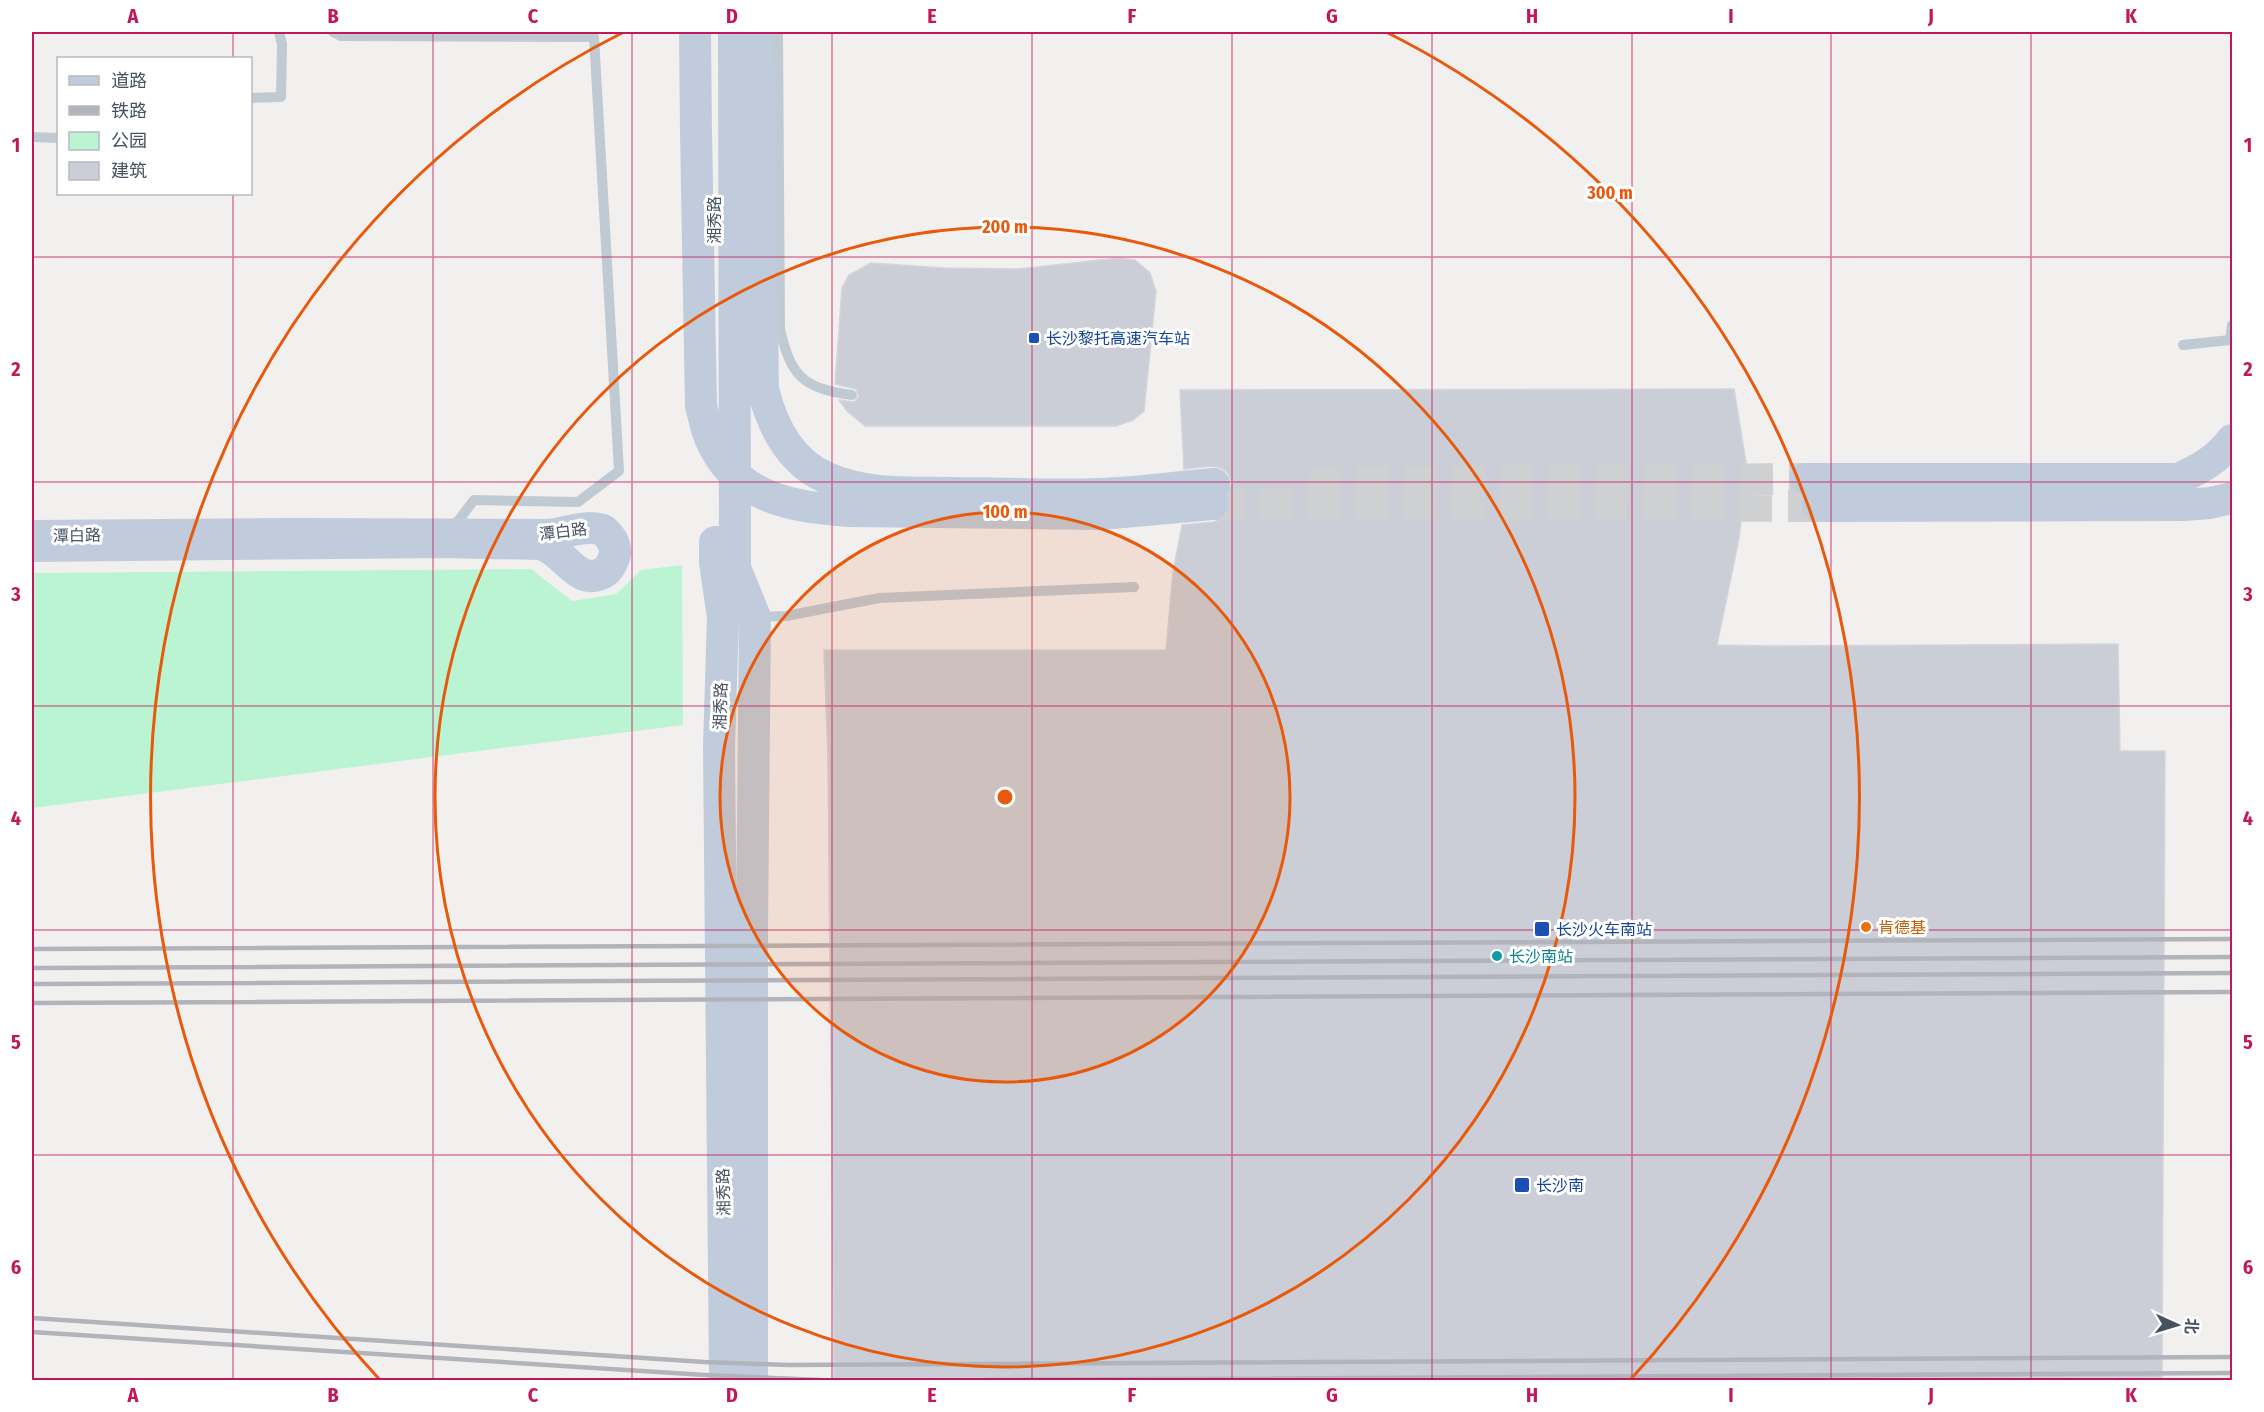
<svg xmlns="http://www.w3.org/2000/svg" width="2264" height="1412" viewBox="0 0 2264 1412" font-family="'Fira Sans Condensed','Noto Sans SC',sans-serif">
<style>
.green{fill:#baf4d2}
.building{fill:#cbced6;stroke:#d3d5dc;stroke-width:1.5}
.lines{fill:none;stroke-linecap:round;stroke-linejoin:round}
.secondary-tunnel{stroke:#cfd0d2;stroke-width:32;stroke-dasharray:32 16;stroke-linecap:butt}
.lane{stroke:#bfcad3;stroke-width:10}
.secondary{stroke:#c0ccdb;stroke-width:32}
.rail{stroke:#b1b4bb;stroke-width:4.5}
.secondary-bridge{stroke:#c0ccdb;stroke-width:32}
.grid{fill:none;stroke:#c2185b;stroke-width:1.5;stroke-opacity:0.55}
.ring{fill:none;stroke:#e8590c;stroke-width:3}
.transit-dot{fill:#1a4fb4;stroke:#fff;stroke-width:2}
.food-dot{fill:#e8710a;stroke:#fff;stroke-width:2}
.culture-dot{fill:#0f9aa8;stroke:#fff;stroke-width:2}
.labels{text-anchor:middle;stroke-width:6;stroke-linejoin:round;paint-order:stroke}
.street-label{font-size:16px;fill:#455260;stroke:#fff}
.transit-label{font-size:16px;fill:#164399;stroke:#fff;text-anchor:start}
.food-label{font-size:16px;fill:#c56008;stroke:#fff;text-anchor:start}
.culture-label{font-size:16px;fill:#0d838f;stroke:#fff;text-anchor:start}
.centre{fill:#e8590c;stroke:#fff;stroke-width:3}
.ring-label{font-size:18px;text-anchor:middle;font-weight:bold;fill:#e8590c;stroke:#fff;stroke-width:6;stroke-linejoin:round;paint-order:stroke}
.neatline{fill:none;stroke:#c2185b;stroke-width:2}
.grid-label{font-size:20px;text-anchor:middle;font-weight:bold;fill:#c2185b}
</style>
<rect width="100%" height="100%" fill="#f2f0ef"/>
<path class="green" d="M682 565 683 725 32 808V573L531 569 572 601 616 594 641 570Z"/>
<path class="building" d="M1118 258 1135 260 1150 273 1156 291 1144 411 1133 420 1116 426H865L847 411 839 400 854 402 859 396 856 389 835 384 842 288 849 275 871 263 944 268 1019 269Z
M1734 389 1747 468 1739 539 1717 645 1770 646 2118 644 2120 751H2165L2162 1380H834L828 759 824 650H1166L1173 572 1182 525 1214 522 1223 518 1229 511 1230 503 1227 495 1232 483 1228 473 1221 468 1212 466 1184 469 1180 390Z"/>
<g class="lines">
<path class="secondary-tunnel" d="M1309 483 1806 479
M1212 504 1818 506"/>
<path class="lane" d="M333 32 341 36 594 37 619 471 578 502 474 500 452 529
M778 32 780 329C791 377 803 388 852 395
M250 98 281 97 282 44 279 32
M32 137 58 138
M2183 345 2230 340 2232 325
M756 617 786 616 879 598 1134 587"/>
<path class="secondary" d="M695 32 696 133
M734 32 735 568 755 617 752 930V1380
M758 32 763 389C772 426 790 462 827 478 867 496 915 492 958 493 1005 493 1053 496 1100 494 1138 493 1176 487 1214 484
M1806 479H2178C2200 469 2218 459 2232 440
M1818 506 2185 505 2210 503 2232 498
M32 536 293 534 546 535C565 534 584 524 603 530 610 536 616 544 615 554 613 561 610 569 603 573 576 587 564 549 540 544L442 542 32 546
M715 542V562L723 618 719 746 725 1380"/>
<path class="rail" d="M32 949 2232 939
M32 968 2232 957
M32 984 2232 973
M32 1003 2232 992
M32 1318 705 1362 788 1365 2232 1357
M32 1332 705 1375 821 1380
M987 1380 2232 1373"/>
<path class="secondary-bridge" d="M696 133 701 406C704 417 706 428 710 438 736 499 792 507 850 511L1101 514 1212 504"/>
</g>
<path class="grid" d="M233 32V58M433 32V1380M632 32V1380M832 32V1380M1032 32V1380M1232 32V1380M1432 32V1380M1632 32V1380M1831 32V1380M2031 32V1380M233 194V1380M32 257H2232M32 482H2232M32 706H2232M32 930H2232M32 1155H2232"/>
<circle cx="1005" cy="797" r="285" fill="#e8590c" fill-opacity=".12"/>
<g class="ring">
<circle cx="1005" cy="797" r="285"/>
<circle cx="1005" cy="797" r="570"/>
<path d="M380 1380A855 855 0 0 1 624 32M1386 32A855 855 0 0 1 1630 1380"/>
</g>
<g class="transit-dot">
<rect x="1028" y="332" width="12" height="12" rx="3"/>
<rect x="1534" y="921" width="16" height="16" rx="3"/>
<rect x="1514" y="1177" width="16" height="16" rx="3"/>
</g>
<circle class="food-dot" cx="1866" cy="927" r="6"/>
<circle class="culture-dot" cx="1497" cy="956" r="6"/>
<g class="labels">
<g class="street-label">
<text transform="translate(714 220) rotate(-90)" y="6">湘秀路</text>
<text transform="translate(563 531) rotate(-7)" y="6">潭白路</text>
<text transform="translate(77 535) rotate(-1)" y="6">潭白路</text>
<text transform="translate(720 706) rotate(-88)" y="6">湘秀路</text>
<text transform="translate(723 1192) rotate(-91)" y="6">湘秀路</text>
</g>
<g class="transit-label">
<text x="1046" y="344">长沙黎托高速汽车站</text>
<text x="1556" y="935">长沙火车南站</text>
<text x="1536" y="1191">长沙南</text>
</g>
<g class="food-label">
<text x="1878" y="933">肯德基</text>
</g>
<g class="culture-label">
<text x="1509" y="962">长沙南站</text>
</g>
</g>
<circle cx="1005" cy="797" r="9" class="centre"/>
<g class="ring-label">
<text x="1610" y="199">300 m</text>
<text x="1005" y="233">200 m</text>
<text x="1005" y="518">100 m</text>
</g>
<rect width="2264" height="1412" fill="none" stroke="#ffffff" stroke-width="66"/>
<rect x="57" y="57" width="195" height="138" fill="#ffffff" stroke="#b5babf" stroke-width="1.5"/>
<rect x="69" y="76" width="30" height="9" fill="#c0ccdb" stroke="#b5babf" stroke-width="1.5"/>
<text x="111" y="87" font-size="18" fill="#455260">道路</text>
<rect x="69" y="106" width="30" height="9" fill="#b1b4bb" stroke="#b5babf" stroke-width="1.5"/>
<text x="111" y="117" font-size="18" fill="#455260">铁路</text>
<rect x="69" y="132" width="30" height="18" fill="#baf4d2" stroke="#b5babf" stroke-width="1.5"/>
<text x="111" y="147" font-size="18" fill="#455260">公园</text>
<rect x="69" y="162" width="30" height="18" fill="#cbced6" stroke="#b5babf" stroke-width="1.5"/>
<text x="111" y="177" font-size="18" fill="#455260">建筑</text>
<g transform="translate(2177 1325) rotate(94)" stroke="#ffffff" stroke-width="4.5" paint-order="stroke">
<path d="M0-4.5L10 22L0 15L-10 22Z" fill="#455260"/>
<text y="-9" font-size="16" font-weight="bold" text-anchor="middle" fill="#455260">北</text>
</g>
<rect x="33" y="33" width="2198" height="1346" class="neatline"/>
<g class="grid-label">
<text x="133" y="23">A</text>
<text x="333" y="23">B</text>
<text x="533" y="23">C</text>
<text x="732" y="23">D</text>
<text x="932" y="23">E</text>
<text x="1132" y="23">F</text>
<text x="1332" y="23">G</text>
<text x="1532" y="23">H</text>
<text x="1731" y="23">I</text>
<text x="1931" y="23">J</text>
<text x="2131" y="23">K</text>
<text x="16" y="152">1</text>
<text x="2248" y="152">1</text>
<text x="16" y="376">2</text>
<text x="2248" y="376">2</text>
<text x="16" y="601">3</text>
<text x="2248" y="601">3</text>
<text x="16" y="825">4</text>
<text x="2248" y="825">4</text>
<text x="16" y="1049">5</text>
<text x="2248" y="1049">5</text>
<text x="16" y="1274">6</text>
<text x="2248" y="1274">6</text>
<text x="133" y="1402">A</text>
<text x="333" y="1402">B</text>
<text x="533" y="1402">C</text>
<text x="732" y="1402">D</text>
<text x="932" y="1402">E</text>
<text x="1132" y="1402">F</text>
<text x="1332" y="1402">G</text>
<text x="1532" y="1402">H</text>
<text x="1731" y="1402">I</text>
<text x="1931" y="1402">J</text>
<text x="2131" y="1402">K</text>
</g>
</svg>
